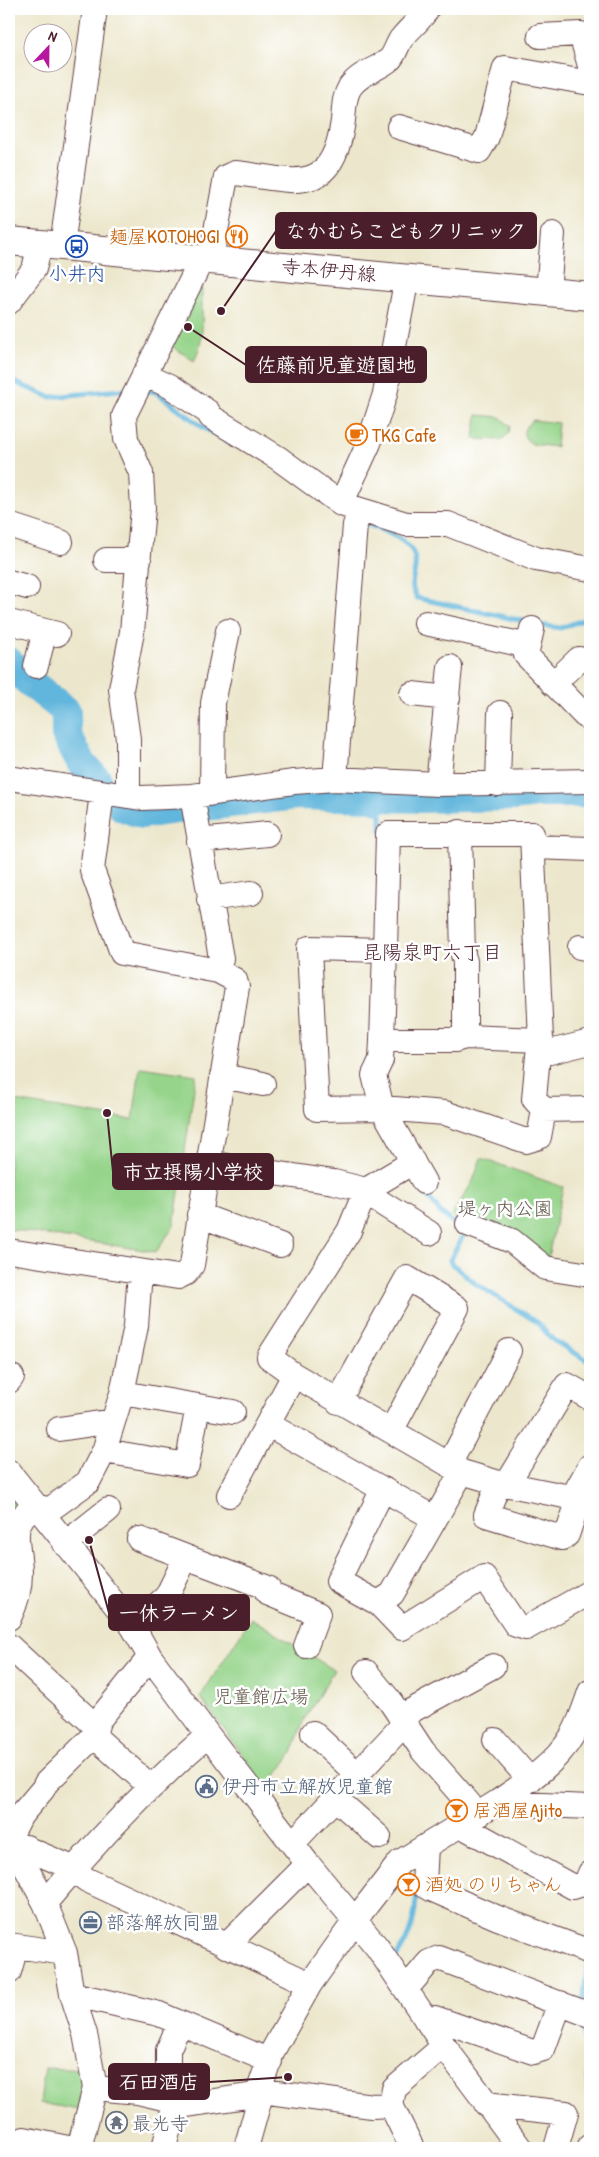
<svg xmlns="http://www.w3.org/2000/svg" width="599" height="2157" viewBox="0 0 599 2157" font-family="'Patrick Hand','Klee One',sans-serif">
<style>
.green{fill:#95d48a;stroke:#707a5a}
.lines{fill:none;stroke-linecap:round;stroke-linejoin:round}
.stream{stroke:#60b6dc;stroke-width:5}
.river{stroke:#60b6dc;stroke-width:30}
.minor-casing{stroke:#623d43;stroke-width:26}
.major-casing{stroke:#623d43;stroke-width:30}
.minor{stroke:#fff;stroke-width:24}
.major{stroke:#fff;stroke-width:28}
.labels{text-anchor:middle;stroke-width:5;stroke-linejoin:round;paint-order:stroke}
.food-label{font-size:19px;fill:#c56008;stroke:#fff;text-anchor:start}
.street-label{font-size:19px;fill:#4a1f2b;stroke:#fff}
.transit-label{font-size:19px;fill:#164399;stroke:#fff}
.park-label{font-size:19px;fill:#605548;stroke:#fff}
.service-label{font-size:19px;fill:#4e5e75;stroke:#fff;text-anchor:start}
.worship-label{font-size:19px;fill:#5b616d;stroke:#fff;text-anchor:start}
.neighbourhood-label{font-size:20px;fill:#4a1f2b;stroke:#fff}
.leader{fill:none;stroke:#4a1f2b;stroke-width:2}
.callout-dot{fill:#4a1f2b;stroke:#fff;stroke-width:2}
.callout{fill:#4a1f2b;stroke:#4a1f2b;stroke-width:2}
.callout-label{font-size:20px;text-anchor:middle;font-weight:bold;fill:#fff}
</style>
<rect width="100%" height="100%" fill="#fff"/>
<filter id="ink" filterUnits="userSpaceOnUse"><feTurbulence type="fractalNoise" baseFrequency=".02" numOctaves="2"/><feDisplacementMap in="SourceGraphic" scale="10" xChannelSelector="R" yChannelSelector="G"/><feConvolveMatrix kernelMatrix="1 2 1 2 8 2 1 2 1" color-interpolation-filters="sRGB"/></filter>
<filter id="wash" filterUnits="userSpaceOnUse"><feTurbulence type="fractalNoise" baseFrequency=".0096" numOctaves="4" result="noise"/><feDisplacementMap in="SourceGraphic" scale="20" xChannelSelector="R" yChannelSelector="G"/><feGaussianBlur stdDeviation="1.12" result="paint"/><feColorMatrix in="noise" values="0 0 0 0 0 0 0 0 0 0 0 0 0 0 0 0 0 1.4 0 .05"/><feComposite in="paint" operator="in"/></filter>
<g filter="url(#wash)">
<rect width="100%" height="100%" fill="#ece7cc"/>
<path class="green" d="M196 288 202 289C201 312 206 340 194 361L167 343Z
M477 415 500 417 510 426 509 433 502 440 474 439Z
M533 420 558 423 556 447 532 444 526 439C521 431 526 425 533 420Z
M140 1067 196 1075 174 1226 156 1252 9 1229V1100L133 1120Z
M481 1158 563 1187 547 1262 485 1241 452 1215 473 1181Z
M9 1489 21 1505 9 1520Z
M251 1618 334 1670 303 1722 292 1753 267 1788 200 1697Z
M45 2068 88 2070 85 2111 40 2103Z"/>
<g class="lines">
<path class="stream" d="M9 380 50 397 129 389
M143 390 156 392 204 428 231 443
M362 522C379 530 412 538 415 559 418 576 406 579 417 598L528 622
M539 625 561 628 590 617
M345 796 352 801 381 814V831
M422 1189 439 1211 462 1230 464 1234 450 1260 451 1263 476 1284 537 1322 553 1340 590 1362
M397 1956C411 1936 417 1913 416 1888
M583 2005 588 1959
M583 2019 590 2099"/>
<path class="river" d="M9 662 26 679 66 711V734L82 764 97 780
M123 807 142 814 184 808
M198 807 296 795 422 798 515 796 538 793H590"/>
</g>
</g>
<g filter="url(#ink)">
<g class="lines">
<defs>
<path id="minor" d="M540 36 581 34 590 66
M399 127 479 151 487 137 505 68 590 83
M62 246 95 9
M548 291 553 234
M9 302 34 269 40 244
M144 374 170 386 208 412 211 417 278 458 341 504 406 524H448L536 559 590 569
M341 504 369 443 385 394 407 277
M9 525 61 542
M106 560H139
M9 582 27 587
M9 622 57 634
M426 623 528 646
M532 629 526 655 584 715 590 719
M36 666 45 631
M553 684 579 659
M412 694 448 698
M9 778 141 798 192 796 294 782 335 779 438 784 590 781
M335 779 355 525 360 511
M438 784 450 667
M498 784 500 713
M212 793 213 703 228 631
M128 796V739L121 689 132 632 143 508 141 473 126 439 124 416 202 259 212 252 226 177 235 173C290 179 330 199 342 127 345 113 342 100 350 87 360 72 378 70 390 59 395 54 397 45 401 39 409 29 419 21 426 11
M192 796 221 958 218 971
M460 832 463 955 465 961V1037L455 1040H382L385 950 309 948 317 1109 382 1108 445 1113 526 1141 539 1137 544 1110 590 1109
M199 841 267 834
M534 847 590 849
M209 899 251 893
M580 947 590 949
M385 950 388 834H532L541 1040
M465 1037 541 1040 544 1049 550 1052 590 1042
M382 1040 381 1060 374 1075 382 1108 424 1182
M544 1049 538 1055 534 1099 544 1110
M222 1076 263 1084
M207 1163 334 1182 366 1190 413 1162
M199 1215 280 1245
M468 1224 512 1241 545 1268 590 1275
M429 1233 372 1197 366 1190 349 1231 269 1357 294 1375 462 1472 499 1483 590 1501
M9 1251 178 1277 186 1273 192 1265 237 987 235 980 218 971 122 953 92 870 102 793
M9 1381 12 1377
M338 1402 407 1278 457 1308 391 1431
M198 1406 233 1412
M269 1425 434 1518
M59 1429 113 1421
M104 1451 187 1465 198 1406 122 1393
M450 1463 509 1351
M9 1472 133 1627 150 1657 208 1735 308 1864 377 1947 444 2046 520 2148
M499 1483 486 1515 562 1538 567 1535 577 1505V1489L590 1466
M507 1484 567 1385 590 1398
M383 1489 338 1581 378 1603 402 1628 484 1577 516 1625 526 1628 590 1592
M229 1495 294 1375
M139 1539 186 1557
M65 1544 108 1510
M378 1603 392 1594 462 1472
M9 1618C16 1604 20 1590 20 1573 20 1542 7 1530 33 1505L49 1510 88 1482 104 1451 122 1393 136 1326 140 1272
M133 1627 167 1596 186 1557 268 1588 267 1593 318 1614 306 1646
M9 1646 91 1722 98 1721
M366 1672 390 1701 423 1751 479 1815
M400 1717 493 1666
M313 1733 356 1773
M94 1736 151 1787
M495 1740 530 1780
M335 1798 379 1837
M496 1803C524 1784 555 1765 572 1736 580 1722 585 1707 590 1692
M462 1826 573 1887 586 1883 590 1873
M9 1839 21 1815 43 1789 46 1783 94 1736 98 1721 150 1657
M9 1841 68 1866 87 1880 310 1984
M293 1843 404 1724
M426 1846 424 1885 431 1889 498 1918 590 1952
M26 1847 22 1860 45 1903 65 1953 72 1994 85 2034 95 2088 79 2148
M45 1903C94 1843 149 1786 208 1735
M9 1945 65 1953
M226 1946 308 1864
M9 1972 16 1947
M406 1989 429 1962 439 1958 590 2015
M72 1994 159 2014 270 2061
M426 2020 435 2018 533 2052 543 2049 560 2003
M95 2088 138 2092 168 2099
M486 2104 566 2113 556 2148
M391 2105 412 2148
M174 2107 254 2095 262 2091 372 2106 391 2105 394 2089 444 2046
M24 2139 68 2148
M164 2148 174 2107 168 2099V2050L180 2023
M246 2148 262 2091 260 2087 272 2052 310 1984 362 1911 400 1862 496 1803 590 1807
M590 2148V2146"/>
<path id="major" d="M9 241 590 296"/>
</defs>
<use href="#minor" class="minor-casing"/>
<use href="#major" class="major-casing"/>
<use href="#minor" class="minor"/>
<use href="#major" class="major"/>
</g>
</g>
<defs>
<symbol id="restaurant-ring" viewBox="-11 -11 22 22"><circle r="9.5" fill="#fff" stroke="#e8710a" stroke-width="1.5"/><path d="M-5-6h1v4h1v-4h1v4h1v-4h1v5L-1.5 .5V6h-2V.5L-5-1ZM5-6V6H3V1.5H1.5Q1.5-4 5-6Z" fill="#e8710a"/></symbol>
<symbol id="bus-ring" viewBox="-11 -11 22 22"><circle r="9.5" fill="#fff" stroke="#1a4fb4" stroke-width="1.5"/><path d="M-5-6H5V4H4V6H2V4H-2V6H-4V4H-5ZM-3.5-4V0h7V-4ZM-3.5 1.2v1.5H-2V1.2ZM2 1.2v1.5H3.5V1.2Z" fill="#1a4fb4"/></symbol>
<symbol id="cafe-ring" viewBox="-11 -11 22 22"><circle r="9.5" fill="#fff" stroke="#e8710a" stroke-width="1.5"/><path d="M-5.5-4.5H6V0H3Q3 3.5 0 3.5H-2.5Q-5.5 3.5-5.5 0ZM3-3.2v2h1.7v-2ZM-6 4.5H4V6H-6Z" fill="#e8710a"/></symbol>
<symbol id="civic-ring" viewBox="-11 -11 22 22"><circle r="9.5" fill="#fff" stroke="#5c6f8a" stroke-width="1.5"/><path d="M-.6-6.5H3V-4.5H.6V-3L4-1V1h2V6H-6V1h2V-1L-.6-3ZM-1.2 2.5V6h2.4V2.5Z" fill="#5c6f8a"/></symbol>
<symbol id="bar-ring" viewBox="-11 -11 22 22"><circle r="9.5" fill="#fff" stroke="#e8710a" stroke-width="1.5"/><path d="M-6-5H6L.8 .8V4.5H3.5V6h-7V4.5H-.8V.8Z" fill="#e8710a"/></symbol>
<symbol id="office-ring" viewBox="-11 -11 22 22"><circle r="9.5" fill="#fff" stroke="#5c6f8a" stroke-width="1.5"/><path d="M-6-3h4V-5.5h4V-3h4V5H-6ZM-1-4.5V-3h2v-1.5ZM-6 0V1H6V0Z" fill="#5c6f8a"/></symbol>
<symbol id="temple-ring" viewBox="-11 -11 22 22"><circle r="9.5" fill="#fff" stroke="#6b7280" stroke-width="1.5"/><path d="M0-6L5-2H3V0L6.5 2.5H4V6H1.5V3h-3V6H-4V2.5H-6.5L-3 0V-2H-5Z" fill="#6b7280"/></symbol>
</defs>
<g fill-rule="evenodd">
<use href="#restaurant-ring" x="224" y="224" width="25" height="25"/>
<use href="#bus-ring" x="64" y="234" width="25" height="25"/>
<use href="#cafe-ring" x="344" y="422" width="25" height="25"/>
<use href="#civic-ring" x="194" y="1774" width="25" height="25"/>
<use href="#bar-ring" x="444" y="1798" width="25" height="25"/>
<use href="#bar-ring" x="396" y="1872" width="25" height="25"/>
<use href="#office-ring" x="78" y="1910" width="25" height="25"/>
<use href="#temple-ring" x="104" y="2110" width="25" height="25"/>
</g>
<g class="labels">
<g class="food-label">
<text x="220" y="243" text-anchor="end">麺屋KOTOHOGI</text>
<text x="372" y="442">TKG Cafe</text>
<text x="473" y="1817">居酒屋Ajito</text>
<text x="425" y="1891">酒処 のりちゃん</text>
</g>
<g class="street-label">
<text transform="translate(329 270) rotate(5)" y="7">寺本伊丹線</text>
</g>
<g class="transit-label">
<text x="77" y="280">小井内</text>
</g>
<g class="park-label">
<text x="505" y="1215">堤ヶ内公園</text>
<text x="261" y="1703">児童館広場</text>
</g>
<g class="service-label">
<text x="222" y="1793">伊丹市立解放児童館</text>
<text x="106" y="1929">部落解放同盟</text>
</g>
<g class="worship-label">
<text x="132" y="2130">最光寺</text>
</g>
<g class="neighbourhood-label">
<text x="432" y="959">昆陽泉町六丁目</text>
</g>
</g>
<path class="leader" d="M221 311L276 231M188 327L246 365M107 1113L113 1172M89 1540L109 1613M288 2077L209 2082"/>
<g class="callout-dot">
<circle cx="221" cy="311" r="5"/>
<circle cx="188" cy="327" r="5"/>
<circle cx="107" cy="1113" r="5"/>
<circle cx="89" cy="1540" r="5"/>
<circle cx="288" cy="2077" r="5"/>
</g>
<g class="callout">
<rect x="276" y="213" width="260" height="35" rx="5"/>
<rect x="246" y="347" width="180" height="35" rx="5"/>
<rect x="113" y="1154" width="160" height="35" rx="5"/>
<rect x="109" y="1595" width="140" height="35" rx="5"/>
<rect x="109" y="2064" width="100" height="35" rx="5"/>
</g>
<g class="callout-label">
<text x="406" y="238">なかむらこどもクリニック</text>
<text x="336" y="372">佐藤前児童遊園地</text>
<text x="193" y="1179">市立摂陽小学校</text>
<text x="179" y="1620">一休ラーメン</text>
<text x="159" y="2089">石田酒店</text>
</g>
<rect width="599" height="2157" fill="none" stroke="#fff" stroke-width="30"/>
<g transform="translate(48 48) rotate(22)"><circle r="24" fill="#ffffff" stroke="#b7a5aa"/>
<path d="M0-4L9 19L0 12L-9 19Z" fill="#b5179e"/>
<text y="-8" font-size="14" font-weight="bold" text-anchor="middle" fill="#4a1f2b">N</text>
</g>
</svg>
